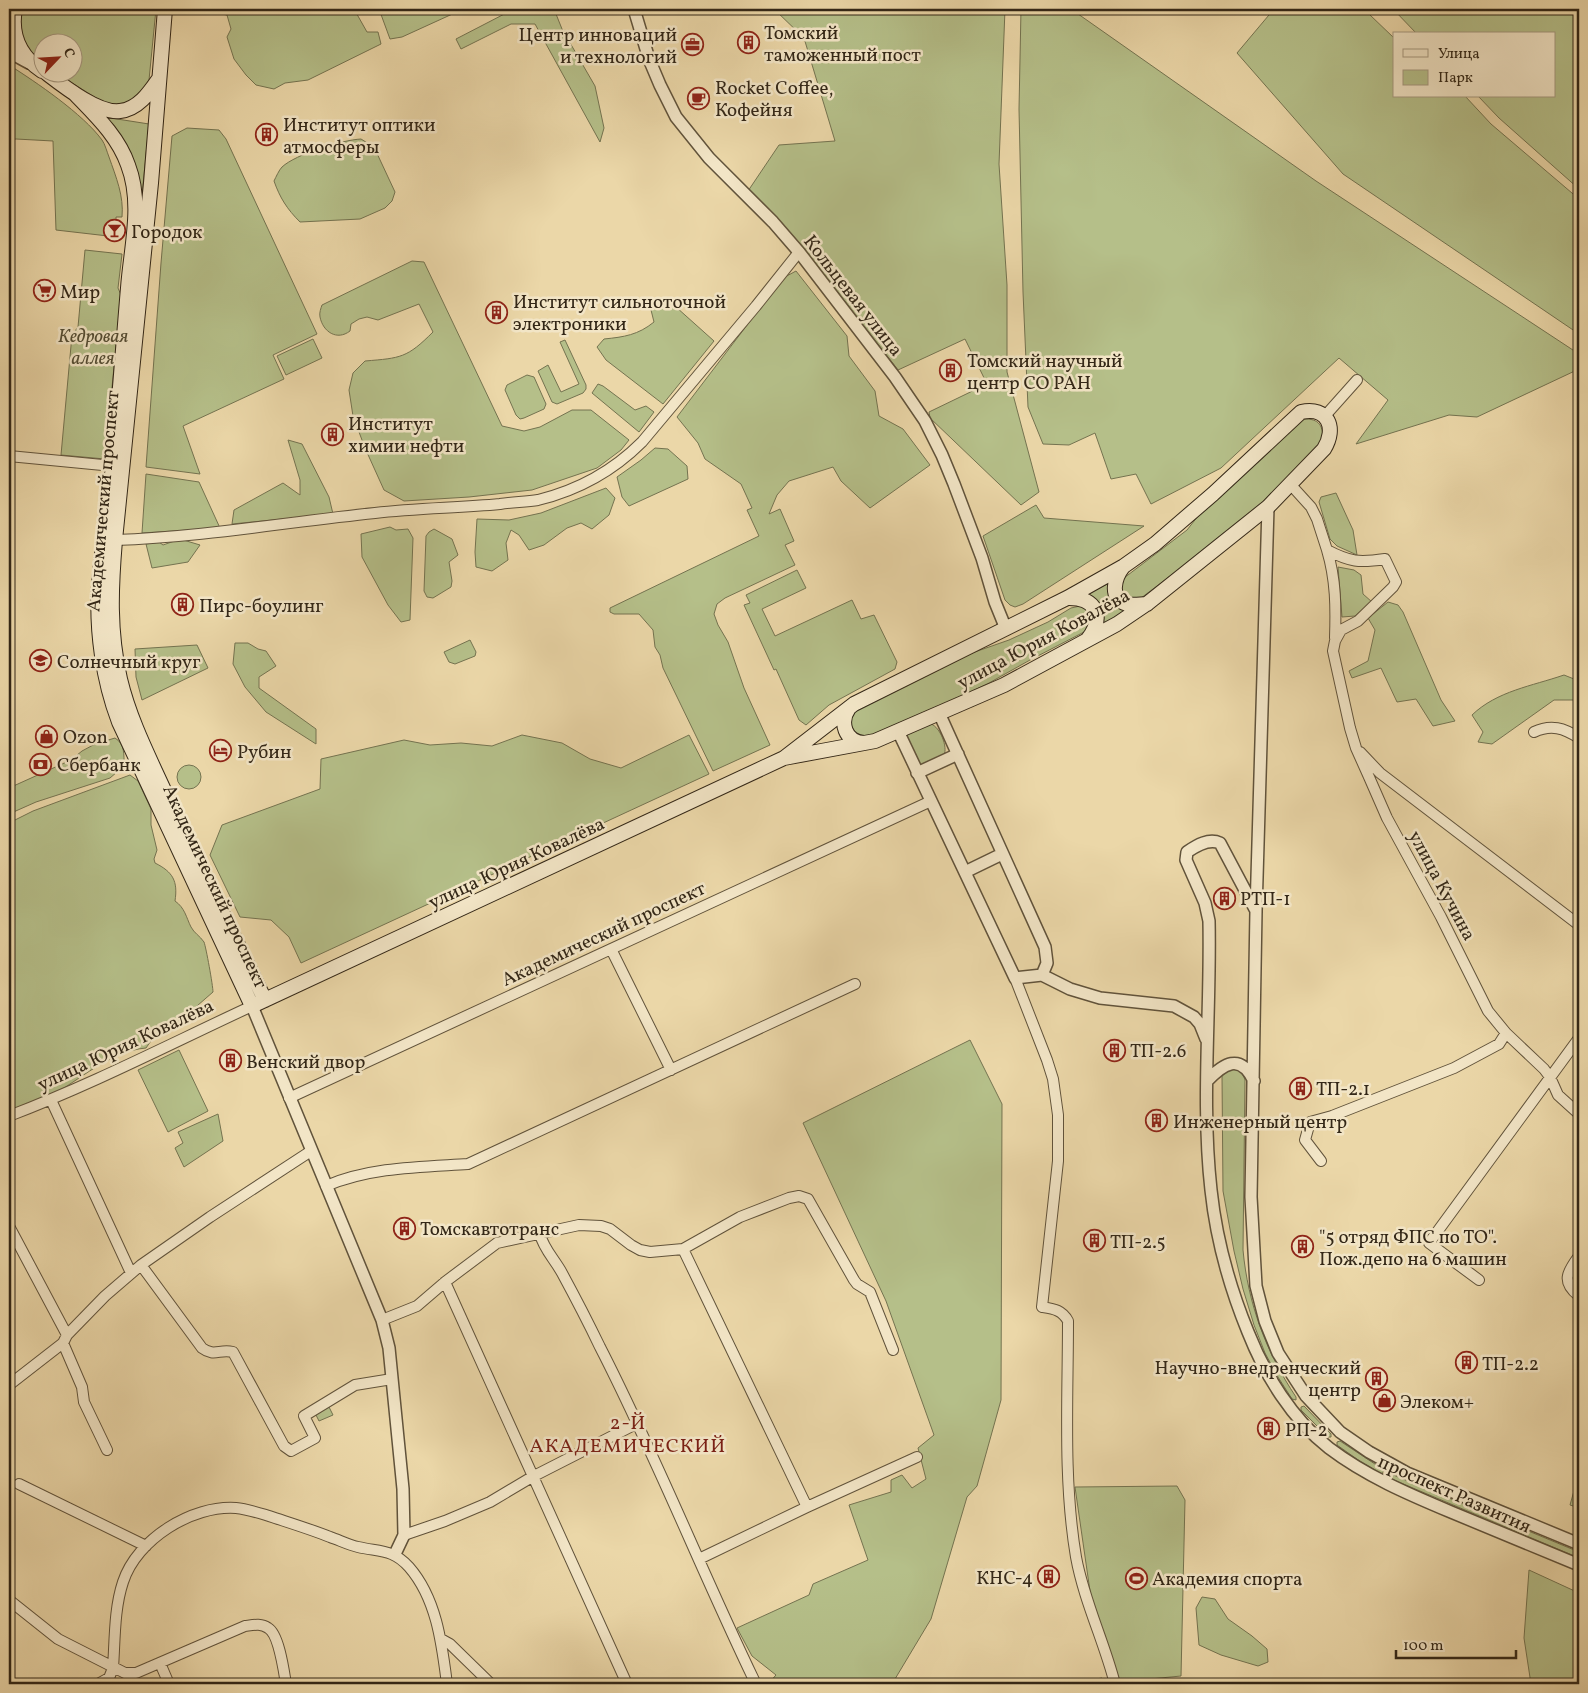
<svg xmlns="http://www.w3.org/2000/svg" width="1588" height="1693" viewBox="0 0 1588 1693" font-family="Vollkorn,serif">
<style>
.green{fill:#b5bf89;stroke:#747350}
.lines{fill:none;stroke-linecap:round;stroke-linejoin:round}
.minor-casing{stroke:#61533b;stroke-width:12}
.tertiary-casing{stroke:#61533b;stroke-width:14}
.secondary-casing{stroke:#332717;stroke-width:16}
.minor{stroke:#f2e5c6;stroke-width:10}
.tertiary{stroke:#f2e5c6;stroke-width:11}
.secondary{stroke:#f2e5c6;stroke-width:14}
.labels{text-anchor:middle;stroke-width:5;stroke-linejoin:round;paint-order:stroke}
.poi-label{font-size:19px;fill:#332717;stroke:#f2e5c6;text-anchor:start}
.street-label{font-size:19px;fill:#332717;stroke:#f2e5c6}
.park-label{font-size:19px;font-style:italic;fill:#544d34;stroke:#f2e5c6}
.neighbourhood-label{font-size:20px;letter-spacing:1px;fill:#7a1f14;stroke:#f2e5c6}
</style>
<rect width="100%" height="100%" fill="#ebd7a8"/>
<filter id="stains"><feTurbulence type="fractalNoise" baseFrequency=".004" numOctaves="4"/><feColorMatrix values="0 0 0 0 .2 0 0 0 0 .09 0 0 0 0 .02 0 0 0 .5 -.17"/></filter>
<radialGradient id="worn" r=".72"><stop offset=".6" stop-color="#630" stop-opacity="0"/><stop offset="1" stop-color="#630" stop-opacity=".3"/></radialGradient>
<path class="green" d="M19 9H156L149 80 142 91 135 97 128 102 114 105 101 101 56 73 72 72V42H42V63L27 50 16 24Z
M212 9H318L320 12 334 9H354L367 32H378L381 44 308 80 285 83 274 89 256 85 246 75 234 59 227 37 231 29 227 15 216 13Z
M379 9H460L459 11 402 37 390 39Z
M514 9H554L562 29 595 86 604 128 600 142 535 24H511L461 49 456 39Z
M774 9H1005L999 164 1007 285V372L1039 492 1021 505 930 418 929 412 987 384 965 339 898 370 803 247 748 191 779 145 835 141 804 38Z
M1021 9H1071L1316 181 1579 354V369L1477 417 1449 415 1356 444 1388 400 1339 358 1221 468 1151 504 1136 474 1111 479 1095 433 1069 445 1043 444 1028 407 1023 292 1019 109Z
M1274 9H1376L1369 14 1394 38V96H1465L1491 124 1579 199V334L1343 174 1237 53Z
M1393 9H1579V189L1499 118 1478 96H1554V34H1417Z
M9 65C36 82 83 114 102 140 105 144 107 152 109 157 116 177 124 196 122 217H116V225H109L108 236 56 230 53 141 16 139 9 140Z
M98 116 149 124 117 448 137 195Z
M187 128 219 130 226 139 317 334 273 355 284 379 183 426 200 474 146 467 161 263 172 136Z
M361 139 374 147 395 192 392 201 385 208 360 219 300 222C287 209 280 198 274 181 276 177 279 170 282 167 296 154 342 140 361 139Z
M85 250 122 254 118 288 121 295 105 459 61 455 72 335 78 327Z
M412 261 424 262 502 426 524 431 540 427 572 410H591L629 440 621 450 597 468 532 490 469 497 404 501 384 490 365 448 353 416 349 390 353 373 365 361C401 358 407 358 433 332L419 304 378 320 367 317 359 319 351 324 350 331C337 341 323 332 320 317 319 313 321 308 322 305Z
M796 271 847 336 849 356 875 391 879 416 903 429 930 465 870 508 841 481 833 467 789 481 777 495 769 514 780 509 794 541 785 545 795 565 725 598 717 604 714 614 718 625 728 642 744 688 770 745 713 771 663 668 660 655 655 647 653 630 639 614H614L610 612V608L759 536 747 510 752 508 741 484 705 459 698 443 677 417 783 278Z
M659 299 676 307 714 341 663 404 606 360 597 347 604 339C624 337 638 335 654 322L651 310Z
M313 339 322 358 286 375 277 356Z
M565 340 586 385V389L583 393 557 404 552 402 538 371 548 365 561 392 579 384 560 342Z
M527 375 534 377 546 404 544 409 524 418 520 419 516 415 505 390 507 385Z
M598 384 603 386 635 410 646 406 654 412 639 432 592 393Z
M1306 419C1321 419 1324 429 1322 442L1245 520 1141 598 1129 599C1122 593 1118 587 1124 578L1187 530 1202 511 1301 420Z
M288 440 302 444 329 497 333 514 232 524 234 510 283 483 300 495V480Z
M655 448 668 449 687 466 688 479 629 506 622 497 617 477 641 460Z
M146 474 199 482 220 528 142 533Z
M606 488 615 498 609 515 592 529 581 523 567 528 544 545 529 550 519 535 511 530 506 543 508 560 492 571 476 567 475 552 477 519 509 520 541 513Z
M1336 493 1353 530 1357 555 1337 546 1330 539 1319 502 1321 497Z
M1036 505 1044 518 1144 526 1023 604 1015 607 1010 605 1005 600 983 536Z
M390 527 396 530 408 529 413 538 410 620 401 622 388 605 362 557 361 534Z
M434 529 452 539 458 555 449 562 452 581 451 587 433 598 427 597 424 591 426 536 429 532Z
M180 539 200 545 188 562 152 568 146 544 159 542 163 545Z
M1338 567 1354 570 1361 575 1363 594 1372 602 1355 616 1342 617Z
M797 570 806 588 762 609 775 636 852 600 861 619 874 615 897 662 895 669 829 705 806 725 799 720 776 669 774 670 744 605 750 603 746 595Z
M1107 584C1111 596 1114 606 1127 611L1103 625V613L1088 594Z
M1388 602 1398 605 1403 612 1441 700 1455 721 1433 726 1416 699 1397 702 1381 668 1352 678 1349 671 1368 661 1375 630 1368 618Z
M1080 606 1088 610 1092 618 1088 630 1084 632 1030 660 989 683 941 706 867 737C853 734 845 723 855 710L969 654 1009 640 1048 622 1071 608Z
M470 640 476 652 475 656 455 664 449 662 444 652Z
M235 643H248L258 649 266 651 276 666 259 677V688L316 729V744L266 712 245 687 233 664Z
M197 645 208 668 142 700 136 677 135 649Z
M1564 675 1579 681V697L1576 700H1554L1492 744 1478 742 1483 732 1472 715C1497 691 1532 686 1564 675Z
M931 724C940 727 948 747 944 755L922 766 916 763 906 736 908 733Z
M522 735 562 743 590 759 621 768 689 735 709 774 301 963 289 937 271 920 240 917 210 855 222 825 320 789 321 759 404 740 430 745 461 743 492 746Z
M115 738C125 744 124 755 124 766L110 778 36 802 9 814V788L71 760 82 751 95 744Z
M177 777a12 12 0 1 1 24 0a12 12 0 1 1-24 0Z
M130 775 138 781 151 809V825L157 850 154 859 155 863C173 872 178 881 175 901 185 908 186 917 191 927 194 933 200 936 204 942 206 947 213 986 213 992L182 1019 157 1032 146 1048C110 1051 80 1080 49 1097 37 1104 22 1108 9 1113V823L33 811Z
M970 1040 1002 1104 1001 1400 977 1486 967 1497 931 1619 892 1684H768L776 1675 752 1656 737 1628 809 1595 813 1584 868 1560 849 1505 891 1492V1480L902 1475 912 1488 926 1479 918 1448 934 1435 886 1301 803 1123Z
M179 1050 208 1111 168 1132 138 1070Z
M1234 1068 1242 1072 1245 1080 1243 1250C1248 1304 1266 1352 1296 1397V1400L1292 1399 1278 1377 1265 1353 1254 1325 1243 1289 1234 1251 1223 1191 1222 1076 1229 1070Z
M218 1114 223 1141 184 1167 175 1148 183 1143 178 1132Z
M1304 1406 1331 1434V1437H1328L1301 1410V1407Z
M329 1407 333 1415 319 1421 315 1413Z
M1340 1441 1384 1470 1382 1474 1361 1462 1337 1445V1442Z
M1579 1473V1508L1570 1505Z
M1391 1474 1579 1552V1558L1401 1483 1389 1478Z
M1177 1486 1185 1500 1181 1676 1119 1682 1092 1605 1075 1487Z
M1529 1570 1579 1593V1684H1531L1524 1638Z
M1202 1597 1215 1599 1228 1619 1252 1636 1267 1649 1268 1662 1258 1666 1221 1655 1199 1645 1196 1608Z
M1102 1678 1103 1684H1051L1055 1679 1079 1682Z"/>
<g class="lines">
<defs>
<path id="minor" d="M1324 417 1357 380
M9 456 113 466
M1291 485 1311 507 1317 519 1327 550C1350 562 1359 563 1385 559L1396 582 1393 587 1358 621 1341 630 1335 641 1333 651 1350 728 1356 748 1369 777 1387 818 1441 917 1488 1011 1506 1033 1544 1069 1550 1077 1558 1095 1579 1114
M115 540C202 537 288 522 375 513 417 508 458 508 500 504 512 502 526 502 538 500 579 490 612 472 642 442L756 306 799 252
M1327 550C1336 580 1336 608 1335 638
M1534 732C1551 724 1564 728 1579 738
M1360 752 1380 773 1579 925
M611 949 671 1070
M1015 978 1047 1060 1053 1079 1058 1115V1161L1042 1307C1054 1309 1062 1310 1068 1321 1068 1398 1063 1480 1076 1557 1084 1601 1104 1641 1115 1684
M289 1098 931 801
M51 1100 131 1273
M9 1116C93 1084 170 1044 252 1006
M1321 1161 1305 1140 1310 1122 1332 1116 1454 1068 1499 1044 1506 1033
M326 1186C370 1167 421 1167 468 1164L855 984
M9 1226 67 1335
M540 1234C543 1248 555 1260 562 1273 575 1297 588 1322 600 1347 656 1456 701 1570 754 1680L755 1684
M683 1249 807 1507
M1579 1256C1567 1272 1561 1282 1579 1296
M141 1265 202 1348C214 1357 219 1349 233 1352L284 1446 291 1451 315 1438 304 1416 355 1385 392 1379
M1479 1280 1429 1243 1579 1038
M445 1282 627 1684
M382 1320 417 1306 445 1282 497 1243 579 1225 601 1226 610 1229 631 1245 640 1250 650 1252 683 1249 740 1217 789 1198 799 1196 808 1199 854 1280 857 1284 870 1292 893 1350
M63 1343 82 1387 84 1402 107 1450
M9 1385 63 1343 67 1335 105 1296 141 1265 210 1217 311 1151
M19 1484 146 1546
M404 1535 445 1521 490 1502 532 1477 636 1424
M699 1559 807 1507 917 1457
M9 1600 58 1639 125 1673H136L245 1626C253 1625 261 1623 268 1628 279 1634 284 1672 286 1684
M441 1639 450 1644 491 1684
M160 1663 169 1684
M98 1684 109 1678 113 1668C115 1640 114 1609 123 1582 137 1539 192 1505 236 1508 247 1509 259 1513 269 1516 290 1523 310 1529 330 1537 339 1540 349 1545 358 1547 380 1552 393 1549 409 1567 437 1599 442 1645 447 1684"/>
<path id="tertiary" d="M634 9 649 59 660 85 676 117 709 158 773 222 799 252 895 377 925 421 942 455 954 484 982 558 995 602 1006 629
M9 52 29 63
M1268 507 1256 911 1251 1197 1256 1286 1265 1321 1278 1353 1306 1396 1340 1432 1369 1452 1407 1473 1579 1544
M939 713 1045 947 1047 963 1042 975
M898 731 1015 978 1042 975 1070 989 1100 998 1174 1006 1194 1017 1200 1024 1206 1039
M917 773 958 754
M965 872 1002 854
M1255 909 1220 843C1209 838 1197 845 1187 852L1186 860 1205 903 1209 921C1211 1011 1201 1101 1211 1190 1216 1237 1230 1288 1248 1332 1265 1375 1292 1419 1329 1448 1366 1476 1408 1494 1451 1512 1494 1530 1537 1548 1579 1565
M252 1006 382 1320 389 1348 403 1489 404 1535 395 1554
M1207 1081C1223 1064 1240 1052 1254 1081"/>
<path id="secondary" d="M15 9C10 36 20 56 42 71
M165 9 151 183 115 540C111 588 109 631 120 679 130 721 150 759 168 799 199 866 232 933 265 1000
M45 72C62 85 98 114 120 111 138 109 149 93 158 80
M74 93C95 115 118 136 128 165 143 204 131 247 128 288 123 347 119 406 113 465 109 505 102 545 99 585 96 630 103 680 119 722L252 1006 784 758 854 704 1067 598 1124 566 1155 544 1213 494 1301 412C1328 406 1337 428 1324 449L1268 507 1148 603 1117 624 1004 685 875 741 784 758
M1123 567C1115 577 1108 599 1127 604 1133 606 1141 604 1147 604
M1067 598C1096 597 1105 616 1088 639
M849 708C839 722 845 742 864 743"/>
</defs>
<use href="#minor" class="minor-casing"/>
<use href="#tertiary" class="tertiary-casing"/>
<use href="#secondary" class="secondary-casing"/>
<use href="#minor" class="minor"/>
<use href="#tertiary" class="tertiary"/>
<use href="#secondary" class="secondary"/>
</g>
<defs>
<symbol id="building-ring" viewBox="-11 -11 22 22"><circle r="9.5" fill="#f2e5c6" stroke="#8f2418" stroke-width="1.5"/><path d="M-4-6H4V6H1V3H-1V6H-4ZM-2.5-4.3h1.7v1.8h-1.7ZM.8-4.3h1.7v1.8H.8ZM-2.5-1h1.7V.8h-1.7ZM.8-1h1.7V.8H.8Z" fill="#8f2418"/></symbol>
<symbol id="office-ring" viewBox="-11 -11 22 22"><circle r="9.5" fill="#f2e5c6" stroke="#8f2418" stroke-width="1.5"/><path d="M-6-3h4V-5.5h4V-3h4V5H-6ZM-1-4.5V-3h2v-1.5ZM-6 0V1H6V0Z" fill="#8f2418"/></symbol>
<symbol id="cafe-ring" viewBox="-11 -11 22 22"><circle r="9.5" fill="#f2e5c6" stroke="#8f2418" stroke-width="1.5"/><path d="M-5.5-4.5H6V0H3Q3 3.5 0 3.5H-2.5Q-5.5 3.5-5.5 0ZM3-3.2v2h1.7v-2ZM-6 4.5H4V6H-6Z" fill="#8f2418"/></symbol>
<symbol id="bar-ring" viewBox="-11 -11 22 22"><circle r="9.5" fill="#f2e5c6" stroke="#8f2418" stroke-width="1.5"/><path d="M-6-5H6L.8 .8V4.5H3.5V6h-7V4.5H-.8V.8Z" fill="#8f2418"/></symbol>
<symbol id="supermarket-ring" viewBox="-11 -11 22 22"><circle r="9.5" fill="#f2e5c6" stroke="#8f2418" stroke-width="1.5"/><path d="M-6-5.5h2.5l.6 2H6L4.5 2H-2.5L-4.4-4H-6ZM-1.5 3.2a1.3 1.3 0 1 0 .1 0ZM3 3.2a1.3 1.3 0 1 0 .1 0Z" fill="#8f2418"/></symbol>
<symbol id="school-ring" viewBox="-11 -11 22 22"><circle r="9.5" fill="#f2e5c6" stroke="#8f2418" stroke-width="1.5"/><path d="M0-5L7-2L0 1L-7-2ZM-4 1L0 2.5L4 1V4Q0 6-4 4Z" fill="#8f2418"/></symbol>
<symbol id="shop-ring" viewBox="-11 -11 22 22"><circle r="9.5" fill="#f2e5c6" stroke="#8f2418" stroke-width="1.5"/><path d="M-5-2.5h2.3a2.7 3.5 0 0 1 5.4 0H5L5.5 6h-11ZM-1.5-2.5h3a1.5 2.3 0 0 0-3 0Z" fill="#8f2418"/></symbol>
<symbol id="hotel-ring" viewBox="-11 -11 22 22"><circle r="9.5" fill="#f2e5c6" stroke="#8f2418" stroke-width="1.5"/><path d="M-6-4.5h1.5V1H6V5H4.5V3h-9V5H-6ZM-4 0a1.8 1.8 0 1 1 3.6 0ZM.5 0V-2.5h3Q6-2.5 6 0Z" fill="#8f2418"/></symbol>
<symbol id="bank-ring" viewBox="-11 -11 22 22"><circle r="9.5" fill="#f2e5c6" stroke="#8f2418" stroke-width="1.5"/><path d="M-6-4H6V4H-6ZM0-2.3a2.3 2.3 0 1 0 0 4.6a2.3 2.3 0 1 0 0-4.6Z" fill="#8f2418"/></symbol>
<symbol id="stadium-ring" viewBox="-11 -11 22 22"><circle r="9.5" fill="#f2e5c6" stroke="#8f2418" stroke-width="1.5"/><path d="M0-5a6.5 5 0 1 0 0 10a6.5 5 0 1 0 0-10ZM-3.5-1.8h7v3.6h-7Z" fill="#8f2418"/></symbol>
</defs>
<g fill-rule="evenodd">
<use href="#building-ring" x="736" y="30" width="25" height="25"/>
<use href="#office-ring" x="680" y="32" width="25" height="25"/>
<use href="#cafe-ring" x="686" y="86" width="25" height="25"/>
<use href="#building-ring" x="254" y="122" width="25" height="25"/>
<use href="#bar-ring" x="102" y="218" width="25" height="25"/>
<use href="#supermarket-ring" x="32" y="278" width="25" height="25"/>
<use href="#building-ring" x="484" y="300" width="25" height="25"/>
<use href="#building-ring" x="938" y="358" width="25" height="25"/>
<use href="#building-ring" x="320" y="422" width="25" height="25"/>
<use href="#building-ring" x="170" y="592" width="25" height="25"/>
<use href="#school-ring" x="28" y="648" width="25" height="25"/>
<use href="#shop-ring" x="34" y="724" width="25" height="25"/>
<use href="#hotel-ring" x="208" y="738" width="25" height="25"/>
<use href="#bank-ring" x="28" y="752" width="25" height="25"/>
<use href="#building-ring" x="1212" y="886" width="25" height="25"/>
<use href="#building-ring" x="1102" y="1038" width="25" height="25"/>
<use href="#building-ring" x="218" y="1048" width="25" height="25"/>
<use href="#building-ring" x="1288" y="1076" width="25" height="25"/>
<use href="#building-ring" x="1144" y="1108" width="25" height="25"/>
<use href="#building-ring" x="392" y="1216" width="25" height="25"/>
<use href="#building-ring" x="1082" y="1228" width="25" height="25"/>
<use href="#building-ring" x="1290" y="1234" width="25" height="25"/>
<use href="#building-ring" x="1454" y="1350" width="25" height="25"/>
<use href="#building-ring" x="1364" y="1366" width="25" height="25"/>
<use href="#shop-ring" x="1372" y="1388" width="25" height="25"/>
<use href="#building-ring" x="1256" y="1416" width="25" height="25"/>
<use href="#building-ring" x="1036" y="1564" width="25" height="25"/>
<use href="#stadium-ring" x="1124" y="1566" width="25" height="25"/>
</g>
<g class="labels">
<g class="poi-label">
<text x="764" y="39">Томский<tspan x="764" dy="22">таможенный пост</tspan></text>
<text x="677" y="41" text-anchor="end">Центр инноваций<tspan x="677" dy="22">и технологий</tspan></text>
<text x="715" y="94">Rocket Coffee,<tspan x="715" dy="22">Кофейня</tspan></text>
<text x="283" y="131">Институт оптики<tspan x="283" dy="22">атмосферы</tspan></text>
<text x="131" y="238">Городок</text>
<text x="60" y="298">Мир</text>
<text x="513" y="308">Институт сильноточной<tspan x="513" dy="22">электроники</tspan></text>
<text x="967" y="367">Томский научный<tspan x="967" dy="22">центр СО РАН</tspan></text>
<text x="348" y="430">Институт<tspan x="348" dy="22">химии нефти</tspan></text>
<text x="199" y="612">Пирс-боулинг</text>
<text x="57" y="668">Солнечный круг</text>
<text x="63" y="743">Ozon</text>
<text x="237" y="758">Рубин</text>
<text x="57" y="771">Сбербанк</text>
<text x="1240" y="905">РТП-1</text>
<text x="1130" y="1057">ТП-2.6</text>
<text x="246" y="1068">Венский двор</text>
<text x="1316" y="1095">ТП-2.1</text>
<text x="1173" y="1128">Инженерный центр</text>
<text x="420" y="1235">Томскавтотранс</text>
<text x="1319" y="1243">"5 отряд ФПС по ТО".<tspan x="1319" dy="22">Пож.депо на 6 машин</tspan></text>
<text x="1110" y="1248">ТП-2.5</text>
<text x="1482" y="1370">ТП-2.2</text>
<text x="1361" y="1374" text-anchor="end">Научно-внедренческий<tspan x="1361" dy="22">центр</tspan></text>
<text x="1400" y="1408">Элеком+</text>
<text x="1285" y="1436">РП-2</text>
<text x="1033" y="1584" text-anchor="end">КНС-4</text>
<text x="1152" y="1585">Академия спорта</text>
</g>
<g class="street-label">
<text transform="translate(854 295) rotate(52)" y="7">Кольцевая улица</text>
<text transform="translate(102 501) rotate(-85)" y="7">Академический проспект</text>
<text transform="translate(1043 638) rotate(-28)" y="7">улица Юрия Ковалёва</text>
<text transform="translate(516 862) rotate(-25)" y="7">улица Юрия Ковалёва</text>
<text transform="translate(1443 885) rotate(62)" y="7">улица Кучина</text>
<text transform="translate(216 886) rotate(65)" y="7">Академический проспект</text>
<text transform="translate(603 933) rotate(-25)" y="7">Академический проспект</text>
<text transform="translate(125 1044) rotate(-25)" y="7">улица Юрия Ковалёва</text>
<text transform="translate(1455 1493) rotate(24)" y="7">проспект Развития</text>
</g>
<g class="park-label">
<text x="93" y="342">Кедровая<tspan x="93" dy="22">аллея</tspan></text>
</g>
<g class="neighbourhood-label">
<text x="628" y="1429">2-Й<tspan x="628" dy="23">АКАДЕМИЧЕСКИЙ</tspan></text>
</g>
</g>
<rect width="1588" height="1693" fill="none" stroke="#ebd7a8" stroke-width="30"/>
<rect x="10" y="10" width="1568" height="1673" fill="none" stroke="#332717" stroke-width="2.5"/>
<rect x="15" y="15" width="1558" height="1663" fill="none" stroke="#332717"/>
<rect x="1393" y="32" width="162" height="65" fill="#f2e5c6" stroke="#a69980"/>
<rect x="1403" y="49" width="25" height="8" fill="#f2e5c6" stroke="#a69980"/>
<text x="1438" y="58" font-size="15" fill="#332717">Улица</text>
<rect x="1403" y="70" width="25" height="15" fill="#b5bf89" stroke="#a69980"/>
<text x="1438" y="82" font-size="15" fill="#332717">Парк</text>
<g transform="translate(58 58) rotate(65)"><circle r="24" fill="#f2e5c6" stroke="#a69980"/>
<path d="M0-4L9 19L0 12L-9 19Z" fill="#8f2418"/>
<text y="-8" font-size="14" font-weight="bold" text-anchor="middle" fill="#332717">С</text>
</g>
<path d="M1396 1650v8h120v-8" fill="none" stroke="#332717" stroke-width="2.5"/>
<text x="1403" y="1650" font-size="15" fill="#332717" stroke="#f2e5c6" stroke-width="4" paint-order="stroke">100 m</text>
<rect width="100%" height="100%" filter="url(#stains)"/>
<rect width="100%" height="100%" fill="url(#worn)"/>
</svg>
